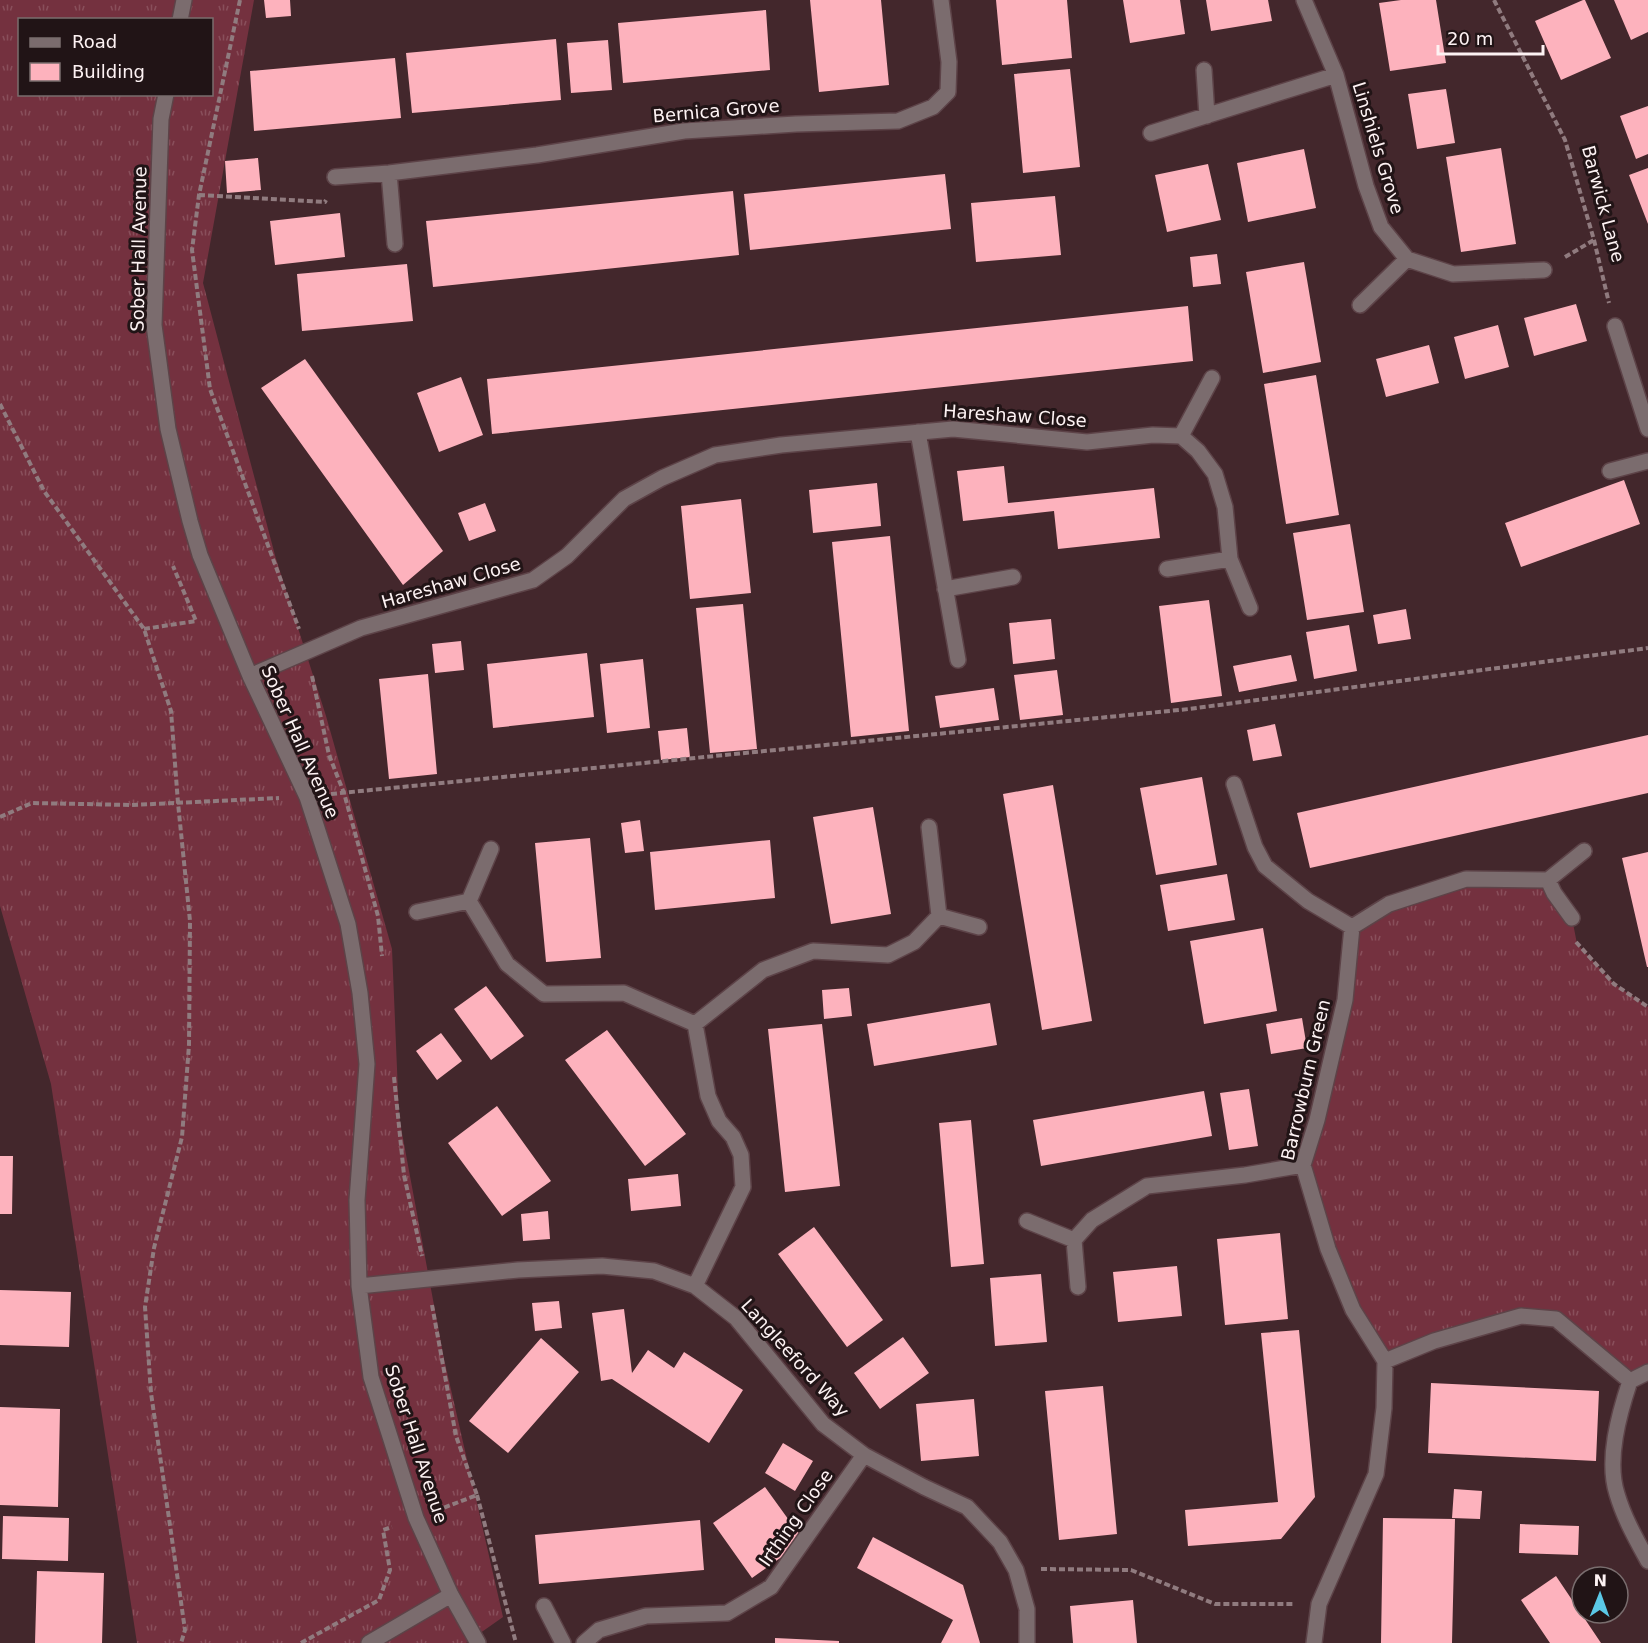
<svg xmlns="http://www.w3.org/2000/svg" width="1648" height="1643" viewBox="0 0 1648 1643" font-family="'DejaVu Sans',sans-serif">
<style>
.grass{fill:url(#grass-tufts);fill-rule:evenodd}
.building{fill:#fdb2bd}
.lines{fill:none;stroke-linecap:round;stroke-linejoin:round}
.minor-casing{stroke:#5d4348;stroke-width:18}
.path{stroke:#907b7f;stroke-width:4;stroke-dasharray:6 3;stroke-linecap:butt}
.minor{stroke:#7b6c6e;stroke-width:15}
.labels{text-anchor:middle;stroke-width:6;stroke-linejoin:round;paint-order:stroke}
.street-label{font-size:18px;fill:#fdf2f3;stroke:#211416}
</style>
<defs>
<pattern id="grass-tufts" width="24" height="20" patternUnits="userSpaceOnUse" patternTransform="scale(1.5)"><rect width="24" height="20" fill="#74313f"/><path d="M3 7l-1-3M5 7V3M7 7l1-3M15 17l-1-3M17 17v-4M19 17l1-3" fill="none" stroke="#894f5b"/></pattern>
</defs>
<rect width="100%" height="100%" fill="#43272c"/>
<path class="grass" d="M0 0H254L203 283 276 559 326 716 392 949 399 1117 444 1359 503 1617 466 1643H137L51 1084 0 906ZM20 20H212V94H20Z
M1466 879 1548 880 1572 918 1577 944 1614 984 1648 1007V1372L1630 1381 1556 1319 1521 1316 1385 1361 1353 1310 1303 1165 1317 1120 1352 927Z"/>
<path class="building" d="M264 0H290L291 16 266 18Z
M810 0H881L889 85 819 92Z
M996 0H1067L1072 58 1002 65Z
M1123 0H1180L1185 34 1130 43Z
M1206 0H1268L1272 21 1211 31Z
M1401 0H1436L1446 63 1390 71 1379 3Z
M1583 0H1585L1611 58 1561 80 1535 21Z
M1614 0H1648V32L1631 40Z
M766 10 770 70 623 83 618 23Z
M556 39 561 100 412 113 406 53Z
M608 40 612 90 571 93 567 43Z
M395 58 401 118 254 131 250 71Z
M1070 69 1080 167 1023 173 1014 74Z
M1446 89 1455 143 1417 149 1408 94Z
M1648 106V154L1636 159 1620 116Z
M1501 148 1516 244 1461 252 1446 157Z
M1304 149 1316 208 1248 222 1237 163Z
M258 158 261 190 227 193 225 161Z
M1208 164 1221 220 1167 232 1155 175Z
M1648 168V224L1629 175Z
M945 174 951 229 750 250 744 194Z
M733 191 739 255 433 287 426 221Z
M1055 196 1061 255 976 262 971 203Z
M340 213 345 257 275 265 270 221Z
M1217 254 1221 284 1193 287 1190 257Z
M1304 262 1321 362 1263 373 1246 272Z
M407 264 413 321 302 331 297 274Z
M1576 304 1587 341 1534 356 1524 318Z
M1188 306 1193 361 492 434 487 379Z
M1498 325 1509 367 1465 379 1454 337Z
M1429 345 1439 383 1386 397 1376 359Z
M305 359 443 551 403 585 261 388Z
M1316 375 1339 515 1286 524 1264 384Z
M461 377 483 435 439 452 417 393Z
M1004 466 1008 503 1154 488 1160 538 1058 549 1054 511 963 521 957 471Z
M1624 480 1640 524 1521 567 1505 523Z
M877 483 881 526 813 533 809 490Z
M741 499 751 593 690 599 681 506Z
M485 503 496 531 469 541 458 513Z
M1350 524 1364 612 1307 620 1293 533Z
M890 536 909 731 851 737 832 542Z
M1209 600 1222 696 1171 703 1159 606Z
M743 604 757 749 710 753 696 608Z
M1406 609 1411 639 1378 644 1373 615Z
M1051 619 1055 659 1013 664 1009 623Z
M1349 625 1357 671 1314 679 1306 632Z
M461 641 464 670 435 673 432 644Z
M587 653 594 717 493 728 487 664Z
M1291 655 1297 681 1239 692 1233 666Z
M643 659 650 728 607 733 600 664Z
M1057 670 1063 715 1020 720 1014 675Z
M428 674 437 774 389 779 379 679Z
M994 688 999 720 940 728 935 696Z
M1275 724 1282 756 1253 761 1247 730Z
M687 728 690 757 661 760 658 731Z
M1648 735V793L1310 868 1297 813Z
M1202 777 1217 865 1156 875 1140 788Z
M1053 785 1092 1021 1042 1030 1003 794Z
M873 807 891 914 831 924 813 817Z
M640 820 644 851 625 853 621 823Z
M590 838 601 958 546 962 535 843Z
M770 840 775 898 655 910 650 852Z
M1648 852V967H1647L1622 858Z
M1227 874 1235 920 1168 931 1160 885Z
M1263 928 1277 1011 1204 1024 1190 941Z
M486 986 524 1036 491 1060 454 1009Z
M849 988 852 1016 824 1019 822 990Z
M990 1003 997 1045 874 1066 867 1024Z
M1302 1018 1307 1048 1271 1054 1266 1024Z
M822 1024 840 1186 785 1192 768 1029Z
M607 1030 686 1134 645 1166 565 1060Z
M441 1033 462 1061 437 1080 416 1051Z
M1249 1089 1258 1146 1229 1150 1220 1093Z
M1204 1091 1212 1136 1041 1166 1033 1120Z
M497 1106 551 1181 502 1216 448 1143Z
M971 1120 984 1264 951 1267 939 1123Z
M0 1156H13L12 1214H0Z
M678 1174 681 1206 631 1211 628 1179Z
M548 1211 550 1239 523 1241 521 1214Z
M814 1227 883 1320 847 1347 778 1254Z
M1280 1233 1288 1319 1225 1325 1217 1239Z
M1177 1266 1182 1316 1118 1322 1113 1272Z
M1041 1274 1047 1342 995 1346 990 1278Z
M0 1290 71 1292 69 1347 0 1345Z
M559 1301 562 1328 535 1331 532 1303Z
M624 1309 632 1373 648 1350 674 1368 684 1352 743 1390 709 1443 612 1379 601 1381 592 1313Z
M1299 1330 1315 1497 1281 1539 1188 1546 1185 1510 1278 1502 1261 1333Z
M903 1337 929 1373 880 1409 854 1373Z
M541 1338 579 1372 508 1453 469 1421Z
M1431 1383 1599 1391 1596 1461 1428 1453Z
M1103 1386 1117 1534 1059 1540 1045 1391Z
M974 1399 979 1456 921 1461 916 1404Z
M0 1407 60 1409 58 1507 0 1505Z
M783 1443 813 1461 795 1491 765 1473Z
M765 1487 804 1541 752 1578 713 1523Z
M1454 1489 1482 1491 1480 1519 1452 1518Z
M3 1516 69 1518 68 1561 2 1559Z
M1383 1518 1455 1519 1452 1643H1381Z
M700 1520 704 1570 539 1584 535 1535Z
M1520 1524 1579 1526 1578 1555 1519 1553Z
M873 1537 963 1585 980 1643H941L953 1620 857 1568Z
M37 1571 104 1573 102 1643H35Z
M1556 1576 1601 1643H1550L1521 1600Z
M1133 1600 1137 1643H1073L1070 1606Z
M775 1638 839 1641V1643H775Z"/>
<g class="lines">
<defs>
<path id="minor" d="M1304 0 1336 75 1366 186 1381 227 1407 259 1453 274 1544 270
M180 20 184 0
M1204 70 1207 116
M166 94 161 119 154 325 168 429 190 521 200 555 250 676 307 797 348 924 360 993 367 1064 357 1200 359 1286 371 1377 416 1518 451 1595 478 1643
M1151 133 1336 75
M389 173 395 244
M335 177 389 173 537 155 684 131 796 124 898 121 933 107 948 92 949 62 941 0
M1360 305 1407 259
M1615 326 1648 429
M918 432 958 660
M1181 436 1212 378
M1610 471 1648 461
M1167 569 1230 559
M945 589 1013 577
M250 676 361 628 533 580 567 556 624 499 662 478 715 455 781 445 953 429 1087 442 1153 435 1181 436 1198 451 1215 474 1225 507 1230 559 1250 608
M1234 784 1255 847 1265 866 1308 901 1352 927
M491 849 469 901 507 964 544 994 624 993 695 1024
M1548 880 1584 851
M417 912 469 901
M939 916 979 927
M695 1024 763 970 813 951 888 955 914 942 939 916 929 827
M695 1024 708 1096 719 1121 733 1137 741 1155 743 1187 695 1286
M1027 1221 1074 1240
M359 1286 518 1270 602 1266 654 1271 695 1286 736 1318 823 1424 864 1455 924 1487 967 1507 1000 1542 1016 1570 1027 1609V1643
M1078 1287 1074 1240 1092 1220 1147 1186 1245 1175 1303 1165
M1385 1361 1434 1341 1521 1316 1556 1319 1630 1381 1648 1372
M1630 1381C1619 1414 1606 1460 1617 1494 1624 1518 1636 1539 1648 1561
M544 1606 563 1643
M369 1643 451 1595
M584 1643 599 1630 646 1616 727 1613 771 1587 864 1455
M1314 1643 1319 1604 1376 1474 1384 1408 1385 1361 1353 1310 1328 1249 1303 1165 1317 1120 1345 1000 1352 927 1389 904 1466 879 1548 880 1554 893 1572 918"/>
</defs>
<use href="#minor" class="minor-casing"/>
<path class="path" d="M240 0 199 195 192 250 210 389 299 629
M1494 0 1565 140 1594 240 1609 303
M199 195 325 202 326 200
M1565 257 1594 240
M0 404 44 491 144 629 171 711 178 803 190 921 189 1045 182 1137 154 1248 145 1307 151 1393 185 1630 181 1643
M144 629 196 621 173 566
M312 676 329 755 344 793 378 916 382 956
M331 794 1189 709 1648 648
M0 817 32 803 132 805 279 798
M1576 942 1614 984 1648 1007
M394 1077 404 1175 422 1256
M432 1305 456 1436 477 1495 438 1510
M477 1495 516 1643
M1041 1569 1131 1570 1215 1604H1294
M301 1643 379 1600 390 1570 383 1530 392 1527"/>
<use href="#minor" class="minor"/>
</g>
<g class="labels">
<g class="street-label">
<text transform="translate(716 111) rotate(-5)" y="6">Bernica Grove</text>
<text transform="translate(1378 148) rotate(73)" y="6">Linshiels Grove</text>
<text transform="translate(1603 204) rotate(75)" y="6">Barwick Lane</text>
<text transform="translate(139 249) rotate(-89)" y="6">Sober Hall Avenue</text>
<text transform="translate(1015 416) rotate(4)" y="6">Hareshaw Close</text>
<text transform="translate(451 583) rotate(-16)" y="6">Hareshaw Close</text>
<text transform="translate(300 742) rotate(66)" y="6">Sober Hall Avenue</text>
<text transform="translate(1306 1080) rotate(-77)" y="6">Barrowburn Green</text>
<text transform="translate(795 1358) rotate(48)" y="6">Langleeford Way</text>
<text transform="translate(416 1444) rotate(72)" y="6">Sober Hall Avenue</text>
<text transform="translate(796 1518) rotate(-55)" y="6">Irthing Close</text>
</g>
</g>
<rect x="18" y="18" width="195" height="78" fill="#211416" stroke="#796d6e" stroke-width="1.5"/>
<rect x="30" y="38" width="30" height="9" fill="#7b6c6e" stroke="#796d6e" stroke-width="1.5"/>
<text x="72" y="48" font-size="18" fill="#fdf2f3">Road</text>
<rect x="30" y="63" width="30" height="18" fill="#fdb2bd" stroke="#796d6e" stroke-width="1.5"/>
<text x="72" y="78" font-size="18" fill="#fdf2f3">Building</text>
<g transform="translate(1600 1595) rotate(1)"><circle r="28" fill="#211416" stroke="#796d6e" stroke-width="1.5"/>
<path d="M0-4.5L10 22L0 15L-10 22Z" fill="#5bc8e6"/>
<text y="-9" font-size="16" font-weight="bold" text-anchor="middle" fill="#fdf2f3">N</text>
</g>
<path d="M1438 45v9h105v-9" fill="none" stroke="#fdf2f3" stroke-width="3"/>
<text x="1447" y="45" font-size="18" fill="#fdf2f3" stroke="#211416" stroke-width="4.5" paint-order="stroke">20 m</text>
</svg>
